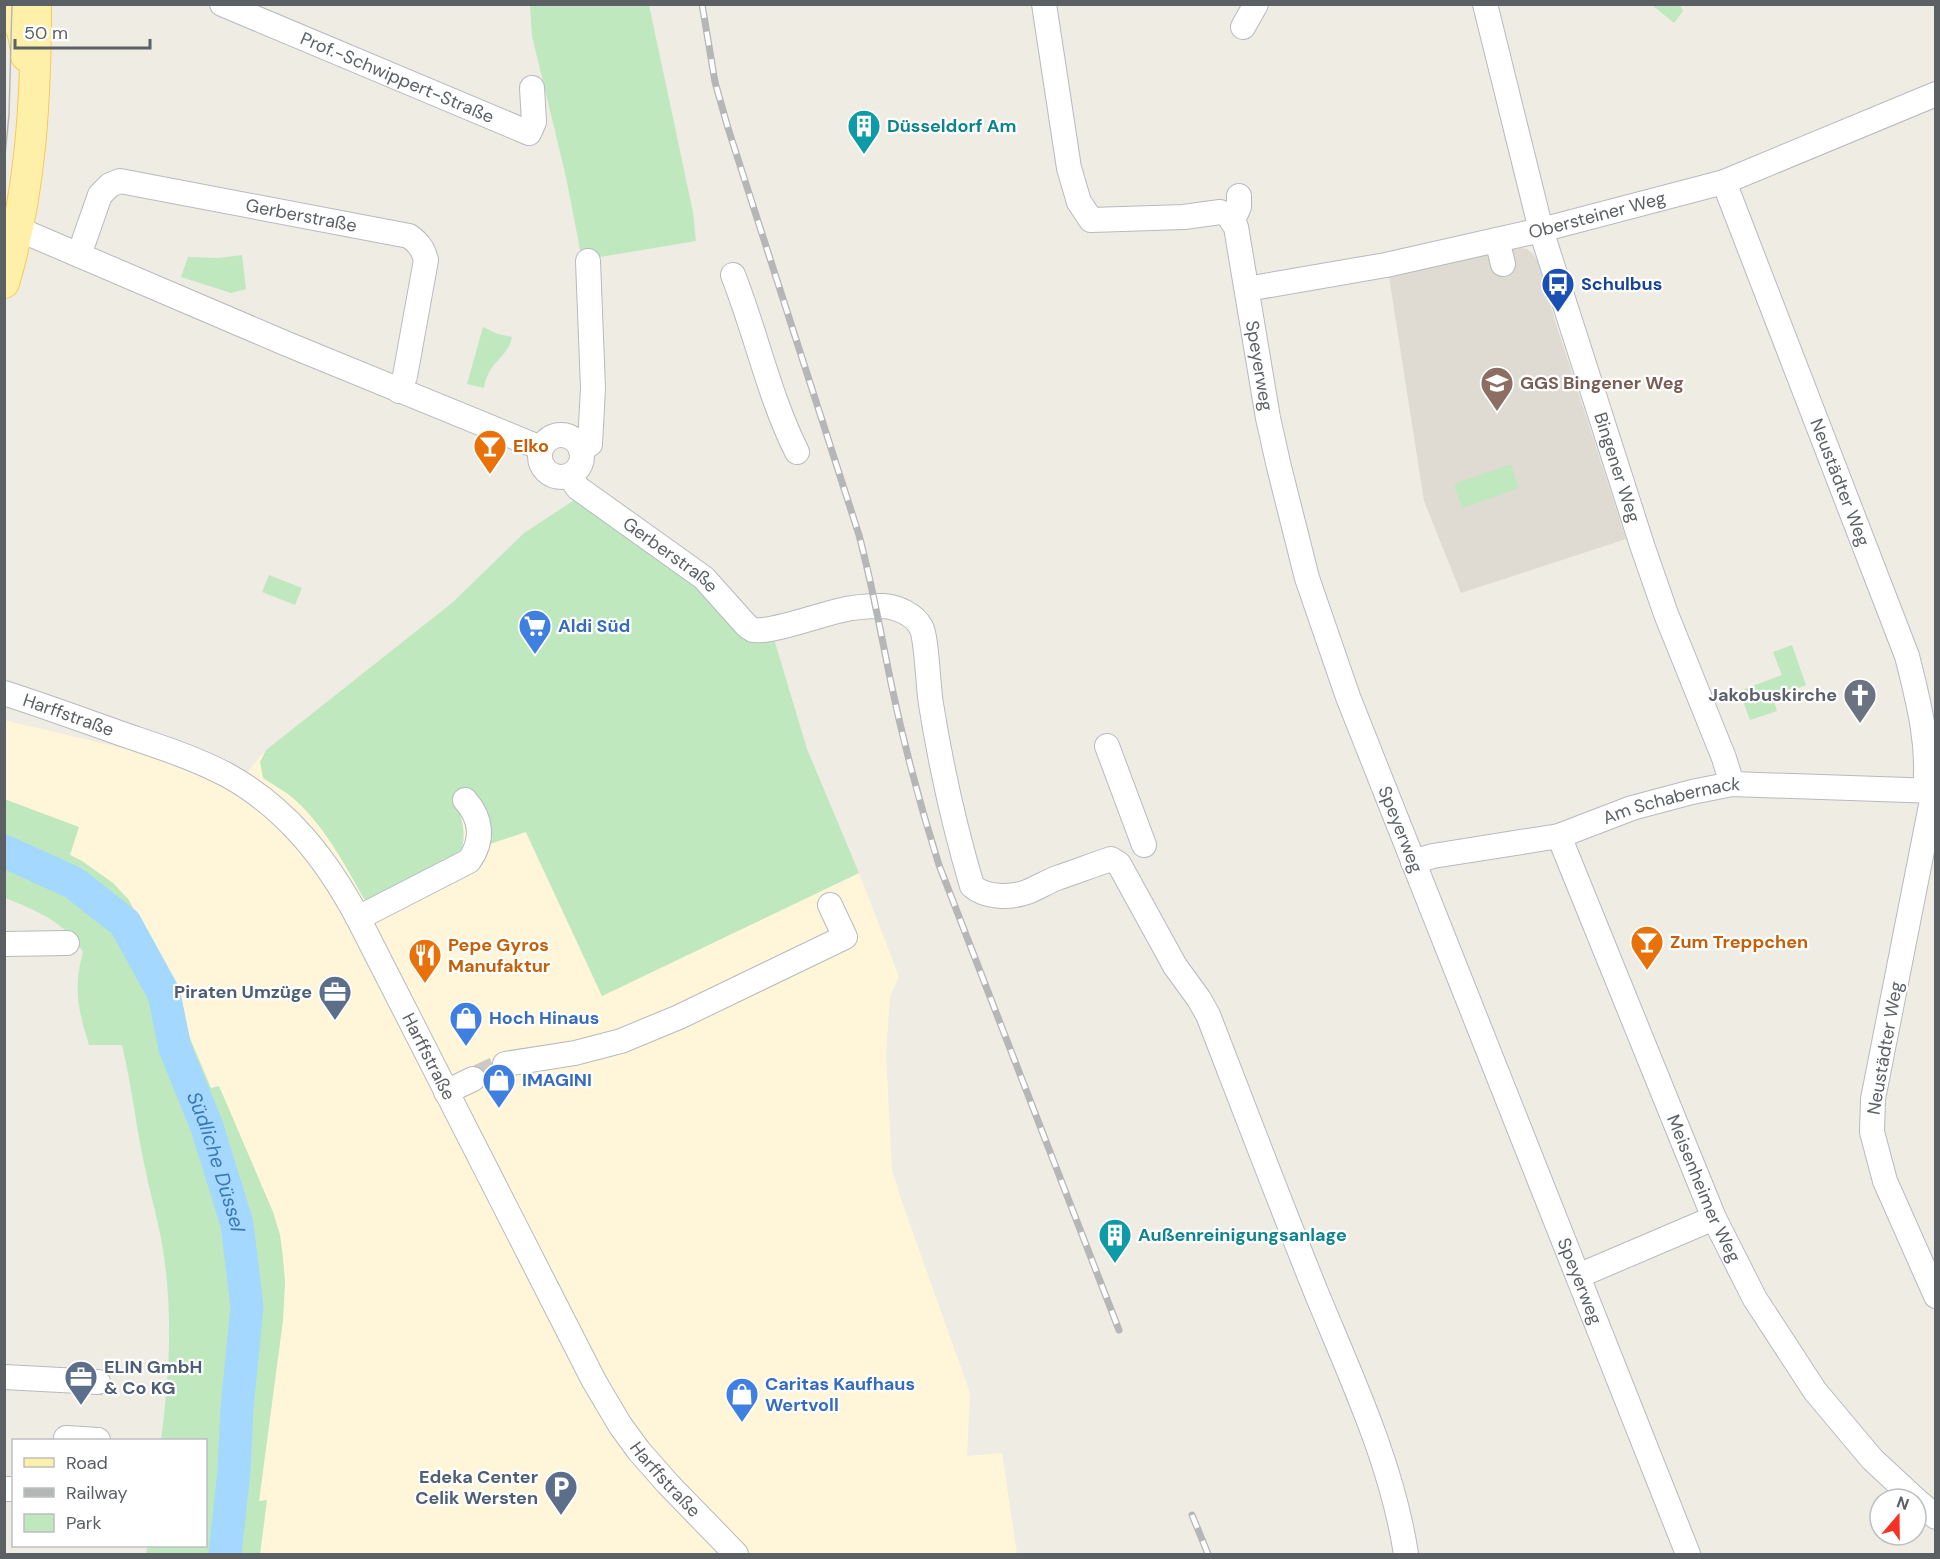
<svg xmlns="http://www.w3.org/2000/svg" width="1940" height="1559" viewBox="0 0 1940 1559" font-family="'DM Sans',sans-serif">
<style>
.commercial{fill:#fff6d9}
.education{fill:#dfdbd2}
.green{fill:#bfe8be}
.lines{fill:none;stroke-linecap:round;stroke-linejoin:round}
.river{stroke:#a4d8ff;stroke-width:33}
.minor-tunnel{stroke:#cac9c4;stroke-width:24;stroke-dasharray:24 12;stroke-linecap:butt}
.minor-casing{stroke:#b6babf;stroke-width:26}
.major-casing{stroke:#fbc951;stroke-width:32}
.minor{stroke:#fff;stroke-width:24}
.major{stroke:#fff0a9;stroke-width:30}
.tram{stroke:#b5b6b6;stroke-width:1.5}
.rail-casing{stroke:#b5b6b6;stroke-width:7}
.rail{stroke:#fff;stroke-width:4.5;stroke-dasharray:14;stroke-linecap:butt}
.labels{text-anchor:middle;stroke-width:4.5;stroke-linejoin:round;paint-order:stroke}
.street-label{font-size:18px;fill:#5b6065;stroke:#fff}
.culture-label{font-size:18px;font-weight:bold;fill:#0d838f;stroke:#fff;text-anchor:start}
.transit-label{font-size:18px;font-weight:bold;fill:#164399;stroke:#fff;text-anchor:start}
.education-label{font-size:18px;font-weight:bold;fill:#785e54;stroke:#fff;text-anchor:start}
.food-label{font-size:18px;font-weight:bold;fill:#c56008;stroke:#fff;text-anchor:start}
.shop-label{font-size:18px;font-weight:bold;fill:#366cbe;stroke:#fff;text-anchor:start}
.worship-label{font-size:18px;font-weight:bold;fill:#5b616d;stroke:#fff;text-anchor:end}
.service-label{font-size:18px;font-weight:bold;fill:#4e5e75;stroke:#fff;text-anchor:end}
.water-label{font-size:20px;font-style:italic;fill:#3a78b8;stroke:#fff}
</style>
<rect width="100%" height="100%" fill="#efece3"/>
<path class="commercial" d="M524 533 498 774 602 996 859 873 899 977 890 996 886 1055 892 1170 902 1202 970 1393 967 1456 1002 1453 1017 1554H746L644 1448 622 1452 725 1554H260L267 1501H259L283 1320 285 1282 280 1235 273 1212 219 1086 211 1089 149 941 129 900 113 883 82 861 70 855 78 827 5 799 4 720 160 757 208 774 272 814 365 918 245 775 266 750 453 602Z"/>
<path class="education" d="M1514 247 1527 249 1534 255 1538 262 1556 324 1626 539 1461 593 1424 501 1389 277Z"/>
<path class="green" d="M530 5H649L693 212 696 241 582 260 566 177 532 36Z
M1652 5H1680L1683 11 1674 23Z
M242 255 246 289 231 293 181 277 188 257 218 258Z
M483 327 498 334 512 337C508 358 488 361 484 388L467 384Z
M1511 464 1519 488 1462 508 1454 484Z
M582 495 774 639 807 749 859 873 602 996 526 832 487 845 458 810C464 823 465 834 462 849L443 864 373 902 364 899C344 863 325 827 294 799 285 791 273 785 263 778L260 762 266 750 453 602 524 533Z
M269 575 302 588 295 605 262 592Z
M1792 645 1806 685 1773 698 1777 711 1750 720 1739 691 1782 675 1773 652Z
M4 799 79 827 70 855 82 861 113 883 129 900 149 941 211 1088 219 1086 273 1212 280 1235 283 1257 285 1282 283 1320 259 1501 267 1500 260 1554H146L147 1546H206V1440H161C169 1379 173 1319 164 1257 160 1227 151 1197 145 1168 136 1127 132 1086 122 1045H89C78 1010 73 988 83 952 66 922 35 910 5 898Z"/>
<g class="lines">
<path class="river" id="s1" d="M4 851 74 883 125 923 164 994 175 1048 207 1127 237 1224 247 1307 237 1408 234 1471 225 1554"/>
<path class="minor-tunnel" d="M473 1079 505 1064"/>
<defs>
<g id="minor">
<path id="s2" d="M222 4 529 133 534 122 532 88"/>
<path id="s3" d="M1044 4 1069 168 1079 202 1091 220 1184 217 1220 212 1228 215 1236 227 1268 418 1279 467 1307 578 1348 697 1688 1554"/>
<path id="s4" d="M1485 4 1541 230 1642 545 1666 614 1724 758 1732 784"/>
<path d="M1243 27 1256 4"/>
<path id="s5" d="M1724 182 1907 656C1918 700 1930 744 1925 790"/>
<path d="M1233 220 1239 207V196"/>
<path d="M18 229 287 344 541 448"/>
<path d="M1497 240 1503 264"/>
<path id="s6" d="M79 255 100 195 110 185 120 181 409 236C419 243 423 249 426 260L405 376 399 391"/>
<path d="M733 275C756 333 769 396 797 452"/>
<path id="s7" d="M1247 289 1386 265 1541 230 1724 182 1936 94"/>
<circle cx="561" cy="456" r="21"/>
<path d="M581 450 590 444 593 388 588 261"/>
<path id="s8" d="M569 476 578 488 704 578 746 625C748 627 751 629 753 630 770 633 819 615 838 611 852 607 868 606 883 606 897 607 914 614 921 627 927 638 928 688 931 704 941 767 954 825 972 886 986 898 1010 898 1027 892 1037 888 1047 882 1057 878 1075 872 1093 865 1111 859L1119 864 1175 966 1199 999 1208 1015C1244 1108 1279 1200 1316 1292 1351 1377 1392 1463 1406 1554"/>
<path id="s9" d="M4 693C45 706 85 721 125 735 160 747 195 758 227 775 287 808 327 860 358 918L594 1381 620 1425 639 1451 668 1484 736 1554"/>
<path d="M1107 746 1144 845"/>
<path d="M1934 790 1873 1099 1872 1132 1885 1181 1936 1296"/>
<path id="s10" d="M1559 836 1714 1218 1755 1299 1815 1391 1872 1459 1915 1499"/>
<path id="s11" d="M1413 862 1433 856 1559 836 1632 808 1692 792 1732 784 1936 791"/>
<path d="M358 918 469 861C484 840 482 819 465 800"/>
<path d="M4 944 67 943"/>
<path d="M505 1064 575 1053 621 1041 679 1017 845 937 830 905"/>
<path d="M446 1092 473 1079"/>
<path d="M1578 1276 1714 1218"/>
<path d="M4 1377 98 1382"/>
<path d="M66 1438 98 1440"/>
<path d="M4 1489H14"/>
<path d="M1916 1500 1936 1517"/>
</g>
<path id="major" d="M4 14C23 18 25 40 26 56
M4 283C31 192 36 99 36 4"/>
</defs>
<use href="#minor" class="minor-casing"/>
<use href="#major" class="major-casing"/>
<use href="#minor" class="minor"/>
<use href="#major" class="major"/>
<path class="tram" d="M4 165 9 115 12 4"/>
<defs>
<path id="rail" d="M702 4 715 82 728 128 859 535C872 584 881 634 891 683 904 745 920 805 939 865L1119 1330
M1192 1515 1208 1554"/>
</defs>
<use href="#rail" class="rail-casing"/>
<use href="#rail" class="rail"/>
</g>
<defs>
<symbol id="building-pin" viewBox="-11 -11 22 30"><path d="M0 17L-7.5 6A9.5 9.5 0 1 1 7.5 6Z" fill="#0f9aa8" stroke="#fff"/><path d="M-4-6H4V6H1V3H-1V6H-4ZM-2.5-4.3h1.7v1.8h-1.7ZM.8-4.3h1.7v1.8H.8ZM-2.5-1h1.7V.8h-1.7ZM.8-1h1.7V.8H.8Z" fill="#fff"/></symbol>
<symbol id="bus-pin" viewBox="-11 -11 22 30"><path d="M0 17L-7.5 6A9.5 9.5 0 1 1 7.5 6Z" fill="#1a4fb4" stroke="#fff"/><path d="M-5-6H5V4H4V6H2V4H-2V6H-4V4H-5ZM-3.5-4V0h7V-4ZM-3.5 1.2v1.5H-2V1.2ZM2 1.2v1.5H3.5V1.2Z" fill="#fff"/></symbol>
<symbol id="school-pin" viewBox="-11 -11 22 30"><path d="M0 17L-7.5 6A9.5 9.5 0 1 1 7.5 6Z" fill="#8d6e63" stroke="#fff"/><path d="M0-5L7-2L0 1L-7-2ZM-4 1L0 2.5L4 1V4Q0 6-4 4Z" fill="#fff"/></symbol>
<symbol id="bar-pin" viewBox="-11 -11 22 30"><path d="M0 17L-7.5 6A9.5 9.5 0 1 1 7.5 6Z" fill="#e8710a" stroke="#fff"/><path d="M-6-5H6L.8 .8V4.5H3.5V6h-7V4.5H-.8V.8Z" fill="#fff"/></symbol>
<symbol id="supermarket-pin" viewBox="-11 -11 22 30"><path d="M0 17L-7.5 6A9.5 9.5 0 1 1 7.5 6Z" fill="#3f7fe0" stroke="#fff"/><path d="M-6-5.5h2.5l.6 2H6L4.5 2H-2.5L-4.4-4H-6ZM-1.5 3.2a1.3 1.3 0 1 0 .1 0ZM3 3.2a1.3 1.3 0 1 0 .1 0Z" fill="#fff"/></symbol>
<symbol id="church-pin" viewBox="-11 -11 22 30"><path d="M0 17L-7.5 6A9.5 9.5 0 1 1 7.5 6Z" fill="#6b7280" stroke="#fff"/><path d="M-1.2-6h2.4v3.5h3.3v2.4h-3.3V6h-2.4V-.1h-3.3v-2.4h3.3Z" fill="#fff"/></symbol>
<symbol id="restaurant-pin" viewBox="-11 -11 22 30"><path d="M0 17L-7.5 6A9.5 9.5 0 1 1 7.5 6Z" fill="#e8710a" stroke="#fff"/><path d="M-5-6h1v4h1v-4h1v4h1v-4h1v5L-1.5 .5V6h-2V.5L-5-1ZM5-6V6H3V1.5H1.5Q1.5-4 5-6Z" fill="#fff"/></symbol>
<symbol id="office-pin" viewBox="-11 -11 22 30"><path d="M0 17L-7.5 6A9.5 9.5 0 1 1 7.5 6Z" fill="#5c6f8a" stroke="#fff"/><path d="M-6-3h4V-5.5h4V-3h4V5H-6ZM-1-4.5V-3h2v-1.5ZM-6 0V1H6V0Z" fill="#fff"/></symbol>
<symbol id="shop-pin" viewBox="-11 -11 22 30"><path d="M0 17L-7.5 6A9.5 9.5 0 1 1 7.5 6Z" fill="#3f7fe0" stroke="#fff"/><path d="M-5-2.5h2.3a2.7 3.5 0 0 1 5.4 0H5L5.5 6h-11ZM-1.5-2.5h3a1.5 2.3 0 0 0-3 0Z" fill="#fff"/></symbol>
<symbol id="parking-pin" viewBox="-11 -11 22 30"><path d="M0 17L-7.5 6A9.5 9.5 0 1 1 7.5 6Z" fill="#5c6f8a" stroke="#fff"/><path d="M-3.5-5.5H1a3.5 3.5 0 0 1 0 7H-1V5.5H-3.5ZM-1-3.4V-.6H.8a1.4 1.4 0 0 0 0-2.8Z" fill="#fff"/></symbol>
</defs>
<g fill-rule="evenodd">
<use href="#building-pin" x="845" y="107" width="38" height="52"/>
<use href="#bus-pin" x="1539" y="265" width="38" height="52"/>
<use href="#school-pin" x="1478" y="364" width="38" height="52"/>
<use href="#bar-pin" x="471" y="427" width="38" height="52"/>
<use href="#supermarket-pin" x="516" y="607" width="38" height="52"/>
<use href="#church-pin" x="1841" y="676" width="38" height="52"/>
<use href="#bar-pin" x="1628" y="923" width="38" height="52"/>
<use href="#restaurant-pin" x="406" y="936" width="38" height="52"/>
<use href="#office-pin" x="316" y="973" width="38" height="52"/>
<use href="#shop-pin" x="447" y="999" width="38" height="52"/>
<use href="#shop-pin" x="480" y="1061" width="38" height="52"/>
<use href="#building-pin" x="1096" y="1216" width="38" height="52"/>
<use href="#office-pin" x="62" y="1358" width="38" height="52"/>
<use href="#shop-pin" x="723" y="1375" width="38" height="52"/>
<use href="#parking-pin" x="542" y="1468" width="38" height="52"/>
</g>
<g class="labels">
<g class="street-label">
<text dy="6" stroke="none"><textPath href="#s2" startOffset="190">Prof.-Schwippert-Straße</textPath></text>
<text dy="6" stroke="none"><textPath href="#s6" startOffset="273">Gerberstraße</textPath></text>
<text dy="6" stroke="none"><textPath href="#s7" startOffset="358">Obersteiner Weg</textPath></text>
<text dy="6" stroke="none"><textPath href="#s3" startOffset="516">Speyerweg</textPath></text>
<text dy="6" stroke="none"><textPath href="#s4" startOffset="482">Bingener Weg</textPath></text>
<text dy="6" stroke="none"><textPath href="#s5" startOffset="322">Neustädter Weg</textPath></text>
<text dy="6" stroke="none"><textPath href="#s8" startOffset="129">Gerberstraße</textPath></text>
<text dy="6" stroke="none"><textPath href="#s9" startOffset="68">Harffstraße</textPath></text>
<text dy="6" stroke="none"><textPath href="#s11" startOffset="267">Am Schabernack</textPath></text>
<text dy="6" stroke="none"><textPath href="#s3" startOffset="1002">Speyerweg</textPath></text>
<text transform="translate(1885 1048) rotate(-80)" y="6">Neustädter Weg</text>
<text dy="6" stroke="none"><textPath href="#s9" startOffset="590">Harffstraße</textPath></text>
<text dy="6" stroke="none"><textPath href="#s10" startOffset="381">Meisenheimer Weg</textPath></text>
<text dy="6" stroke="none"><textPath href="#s3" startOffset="1488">Speyerweg</textPath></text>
<text dy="6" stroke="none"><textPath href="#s9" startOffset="1076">Harffstraße</textPath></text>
</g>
<g class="culture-label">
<text x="887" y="132">Düsseldorf Am</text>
<text x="1138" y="1241">Außenreinigungsanlage</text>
</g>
<g class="transit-label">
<text x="1581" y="290">Schulbus</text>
</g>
<g class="education-label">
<text x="1520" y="389">GGS Bingener Weg</text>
</g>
<g class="food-label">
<text x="513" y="452">Elko</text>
<text x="1670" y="948">Zum Treppchen</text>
<text x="448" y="951">Pepe Gyros<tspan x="448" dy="21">Manufaktur</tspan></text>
</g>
<g class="shop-label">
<text x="558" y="632">Aldi Süd</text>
<text x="489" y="1024">Hoch Hinaus</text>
<text x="522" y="1086">IMAGINI</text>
<text x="765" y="1390">Caritas Kaufhaus<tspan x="765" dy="21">Wertvoll</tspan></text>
</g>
<g class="worship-label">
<text x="1837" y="701">Jakobuskirche</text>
</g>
<g class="service-label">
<text x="312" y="998">Piraten Umzüge</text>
<text x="104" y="1373" text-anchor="start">ELIN GmbH<tspan x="104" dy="21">&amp; Co KG</tspan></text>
<text x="538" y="1483">Edeka Center<tspan x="538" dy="21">Celik Wersten</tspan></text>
</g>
<g class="water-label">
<text dy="7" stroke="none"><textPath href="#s1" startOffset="399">Südliche Düssel</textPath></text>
</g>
</g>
<rect width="1940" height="1559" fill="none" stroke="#5b6065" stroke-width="12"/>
<rect x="12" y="1439" width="195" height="108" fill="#ffffff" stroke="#bdbfc1" stroke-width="1.5"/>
<rect x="24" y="1458" width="30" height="9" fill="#fff0a9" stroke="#bdbfc1" stroke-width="1.5"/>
<text x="66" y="1469" font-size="18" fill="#5b6065">Road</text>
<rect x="24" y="1488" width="30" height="9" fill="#b5b6b6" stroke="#bdbfc1" stroke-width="1.5"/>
<text x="66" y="1499" font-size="18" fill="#5b6065">Railway</text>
<rect x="24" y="1514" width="30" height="18" fill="#bfe8be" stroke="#bdbfc1" stroke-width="1.5"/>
<text x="66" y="1529" font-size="18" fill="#5b6065">Park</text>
<g transform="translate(1898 1517) rotate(20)"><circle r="28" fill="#ffffff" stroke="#bdbfc1" stroke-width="1.5"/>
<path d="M0-4.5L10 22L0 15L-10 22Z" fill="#f53224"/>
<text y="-9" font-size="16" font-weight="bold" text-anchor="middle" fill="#5b6065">N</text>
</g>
<path d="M15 39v9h135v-9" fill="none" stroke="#5b6065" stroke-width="3"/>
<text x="24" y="39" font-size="18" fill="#5b6065" stroke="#ffffff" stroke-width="4.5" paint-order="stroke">50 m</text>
</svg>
